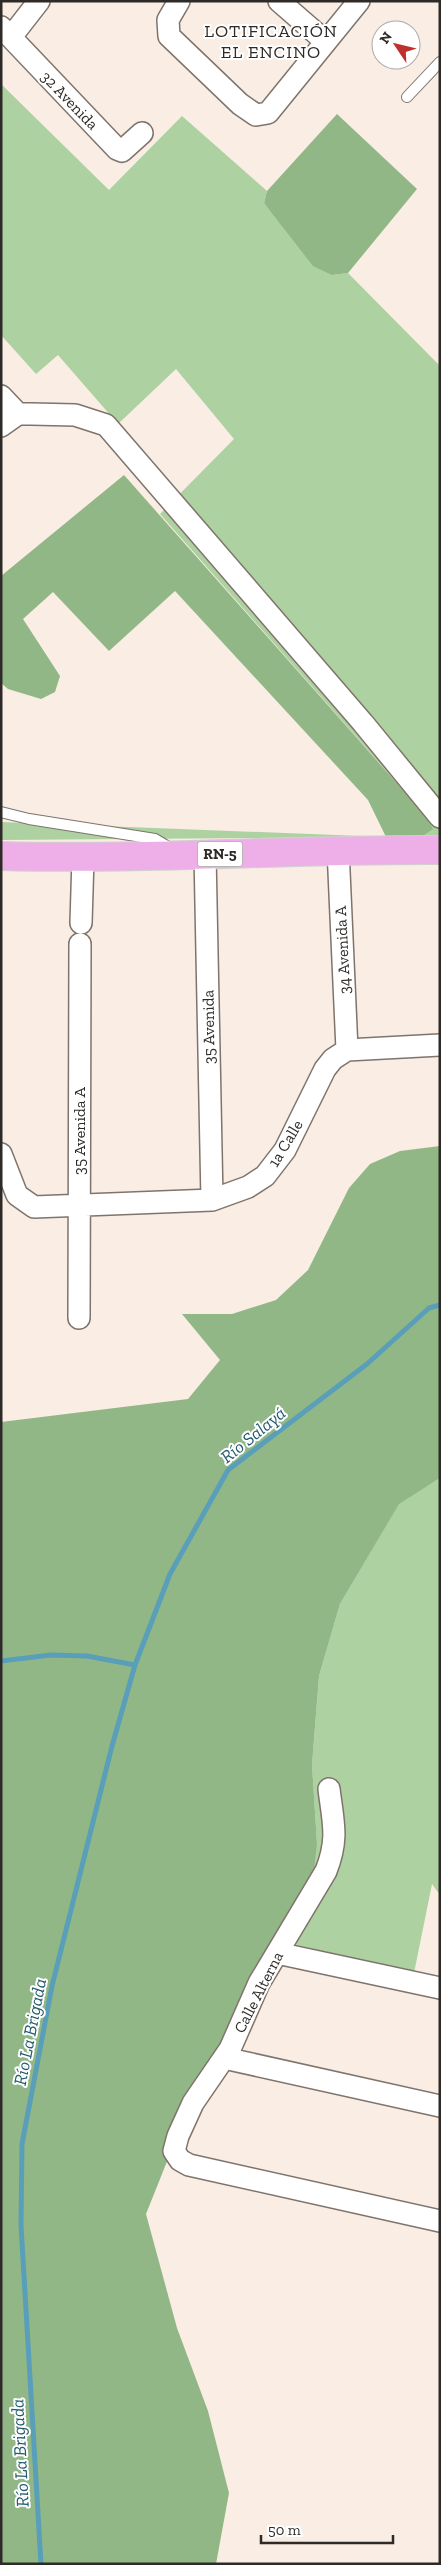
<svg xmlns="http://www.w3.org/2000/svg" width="441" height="2565" viewBox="0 0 441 2565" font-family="'Zilla Slab',serif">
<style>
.green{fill:#add1a1}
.forest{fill:#92b786}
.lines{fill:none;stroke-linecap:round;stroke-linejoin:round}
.stream{stroke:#5a9fb9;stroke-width:5}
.service-casing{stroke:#7e746c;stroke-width:12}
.minor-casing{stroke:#7e746c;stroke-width:24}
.primary-casing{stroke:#d1d0cf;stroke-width:30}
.service{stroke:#fff;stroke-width:10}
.minor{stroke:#fff;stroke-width:21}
.primary{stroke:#eeafe9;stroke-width:28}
.labels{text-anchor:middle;stroke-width:4;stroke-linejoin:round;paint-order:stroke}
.shield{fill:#fff;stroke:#6d6a68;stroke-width:1}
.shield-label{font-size:15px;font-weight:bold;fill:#2e2a27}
.street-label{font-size:16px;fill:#2e2a27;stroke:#fff}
.neighbourhood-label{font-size:18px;letter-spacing:1px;fill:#2e2a27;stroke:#fff}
.water-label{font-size:18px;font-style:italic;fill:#225a6e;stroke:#fff}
</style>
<rect width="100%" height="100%" fill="#f9ede4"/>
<path class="green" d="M1 84 109 190 182 116 267 191 264 203 332 275 348 273 440 366V839H418L425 815 160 514 234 439 176 369 118 424 58 355 36 374 1 335Z
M1 822 386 837 1 840Z
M440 1478V1895L432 1884 414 1973 285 1942 317 1843 312 1765 319 1676 340 1604 399 1503Z"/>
<path class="forest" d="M337 114 417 189 348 273 332 275 313 266 264 203 267 191Z
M124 475 425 815 433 829 418 839 386 837 368 800 175 591 109 651 53 592 23 619 60 676 55 692 41 699 8 689 1 683V576Z
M440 1146V1478L399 1504 340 1604 319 1676 312 1765 317 1843 310 1909 190 2104 146 2214 177 2328 208 2411 229 2493 216 2564H1V1422L188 1399 220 1360 182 1314H232L276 1300 308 1270 349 1188 370 1164 400 1151Z"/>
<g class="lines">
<path class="stream" d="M1 1661 51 1655 87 1656 135 1665
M41 2564 21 2225 22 2144 52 1986 112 1746 135 1665 170 1574 228 1470 367 1364 429 1308 440 1305"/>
<defs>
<path id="service" d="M407 97 440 62
M1 812 29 819 155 839 170 848"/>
<path id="minor" d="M179 1 168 20 169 36 240 104 256 115 268 113 359 1
M279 1 325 41
M1 27 117 149 122 151 142 133
M11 37 39 1
M1 396 18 414
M1 426 18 414H31L75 415 106 425 363 723 440 817
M338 849 347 1050
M205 854 212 1200
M81 923 83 858
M1 1154 17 1195 34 1207 212 1200 248 1187 265 1176 285 1150 325 1069 333 1059 347 1050 440 1045
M79 1318 80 944
M329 1789C333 1822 339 1838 326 1871L259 1983 230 2049 193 2103 178 2136 174 2151 180 2160 189 2165 440 2221
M277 1953 440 1988
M224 2058 440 2106"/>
<path id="primary" d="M1 856C147 860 293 849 440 850"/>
</defs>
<use href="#service" class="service-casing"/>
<use href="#minor" class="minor-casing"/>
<use href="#primary" class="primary-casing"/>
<use href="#service" class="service"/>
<use href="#minor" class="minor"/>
<use href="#primary" class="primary"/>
</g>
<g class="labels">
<rect class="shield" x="197.5" y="841.5" width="45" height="25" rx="4"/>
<g class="shield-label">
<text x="220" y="859">RN-5</text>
</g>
<g class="street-label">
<text transform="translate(70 100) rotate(46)" y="6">32 Avenida</text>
<text transform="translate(342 950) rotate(-93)" y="6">34 Avenida A</text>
<text transform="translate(208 1027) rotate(-91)" y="6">35 Avenida</text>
<text transform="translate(79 1131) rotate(-90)" y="6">35 Avenida A</text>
<text transform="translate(285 1143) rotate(-59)" y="6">1a Calle</text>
<text transform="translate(258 1992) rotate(-63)" y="6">Calle Alterna</text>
</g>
<g class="neighbourhood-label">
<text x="271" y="37">LOTIFICACIÓN<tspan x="271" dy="21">EL ENCINO</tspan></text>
</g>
<g class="water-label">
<text transform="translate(253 1435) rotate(-39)" y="6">Río Salayá</text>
<text transform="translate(30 2032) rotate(-79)" y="6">Río La Brigada</text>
<text transform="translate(20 2453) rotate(-93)" y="6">Río La Brigada</text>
</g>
</g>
<rect width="441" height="2565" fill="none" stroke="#2e2a27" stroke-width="5"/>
<g transform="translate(396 45) rotate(305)"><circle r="24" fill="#ffffff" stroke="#abaaa9"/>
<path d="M0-4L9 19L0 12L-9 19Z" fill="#be302e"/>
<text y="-8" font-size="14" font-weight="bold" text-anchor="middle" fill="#2e2a27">N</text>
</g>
<path d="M261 2535v8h132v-8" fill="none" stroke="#2e2a27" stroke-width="2.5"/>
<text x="268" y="2535" font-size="15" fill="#2e2a27" stroke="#ffffff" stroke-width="4" paint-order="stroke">50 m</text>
</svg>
